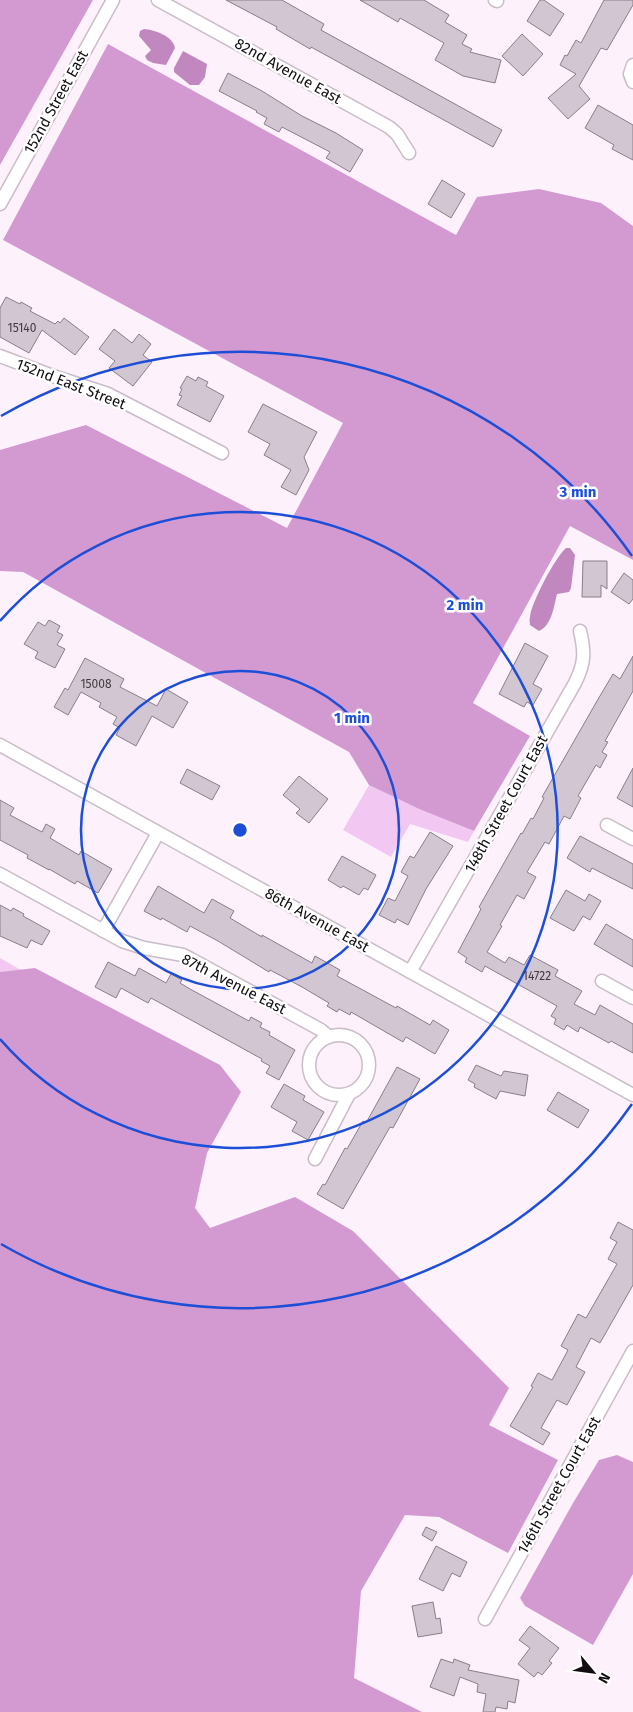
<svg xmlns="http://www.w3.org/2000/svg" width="633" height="1712" viewBox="0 0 633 1712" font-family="'Fira Sans',sans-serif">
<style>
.green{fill:#f2c7f1}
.forest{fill:#d39ad2}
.water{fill:#c088bf}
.building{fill:#d2c6d2;stroke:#897e89}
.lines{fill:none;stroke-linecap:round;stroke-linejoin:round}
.minor-casing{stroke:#c9bdc8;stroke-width:15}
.minor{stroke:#fff;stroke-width:12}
.ring{fill:none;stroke:#1d4ed8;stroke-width:2.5}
.labels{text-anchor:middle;stroke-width:5;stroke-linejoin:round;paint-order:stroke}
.number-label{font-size:12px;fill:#413b41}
.street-label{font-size:15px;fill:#110d11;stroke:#fff}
.centre{fill:#1d4ed8;stroke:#fff;stroke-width:2.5}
.ring-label{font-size:15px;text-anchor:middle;font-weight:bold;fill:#1d4ed8;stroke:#fff;stroke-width:5;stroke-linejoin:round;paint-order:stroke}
</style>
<rect width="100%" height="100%" fill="#fdf1fc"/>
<path class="green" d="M369 785 419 809 474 831 468 842 410 824 391 857 343 830Z
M0 958 21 970 0 972Z"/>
<path class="forest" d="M0 0H93L0 165Z
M108 44 456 235 477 197 539 189 601 203 633 226V560L570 526 473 703 530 736 474 831 419 809 369 785 349 752 23 572 0 571V450L86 425 287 528 343 423 3 240Z
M35 968 220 1065 241 1092 207 1153 195 1208 210 1228 295 1197 353 1231 509 1388 489 1425 558 1460 508 1553 439 1517 405 1515 361 1591 354 1678 422 1712H0V972Z
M617 1455 633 1462V1574L593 1645 525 1606 520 1598 573 1503 599 1460Z"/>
<path class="water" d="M144 29C155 30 173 36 175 48L166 65 153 63 147 60 145 56 151 50 139 36 140 31Z
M183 51 207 64 205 77 199 85H190L174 72V68Z
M566 548H570L575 555 571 588 569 592 557 594C554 606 552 625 539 631L530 625C530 622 529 620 530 617 531 603 556 556 566 548Z"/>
<path class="building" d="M226 0H282L324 24 321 30 502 130 493 147 311 47 310 49 276 29 277 27Z
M360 0H424L449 15 445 22 467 35 462 44 472 49 470 52 501 60 495 83 463 76 435 60 444 43 400 18 398 22Z
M540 0H544L564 14 550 36 527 21Z
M604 0H633V5L607 50 601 48 579 86 590 99 568 119 548 98 576 74 560 65 565 55 567 56 576 40 581 43Z
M522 34 543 54 523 76 502 56Z
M228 73 262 91 302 116 336 133 363 150 350 172 326 158 330 152 282 127 279 132 264 124 267 118 256 112 257 111 219 91Z
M598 105 633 125V160L612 149 614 145 585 128Z
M442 180 465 194 451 218 428 204Z
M6 297 20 304 21 302 32 308 30 311 55 324 58 321 60 323 64 318 89 337 75 355 42 330 29 353 0 337V308Z
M114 329 132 343 139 334 151 344 143 355 152 362 133 386 109 368 115 361 99 349Z
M187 376 196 381 198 377 208 382 206 386 224 396 210 422 177 405 182 396 179 395 182 389 180 388Z
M263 404 317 432 304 457 309 470 296 495 281 487 291 470 264 455 270 444 248 432Z
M583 561H607V589L601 585V597H582Z
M624 573 633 580V599L629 604 611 592Z
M49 620 60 626 57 632 63 635 57 645 65 649 55 668 35 658 38 652 24 644 38 622 45 626Z
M525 643 548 656 533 684 542 689 533 705 527 702 524 707 499 694Z
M633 656V691L605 741 608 742 602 752 607 755 600 768 596 765 578 796 581 798 570 819 564 816 549 844 545 842 527 872 536 877 524 899 517 895 500 925 502 926 487 952 505 963 509 957 524 965 530 955 558 970 555 976 582 991 574 1004 595 1015 600 1005 633 1024V1053L611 1041 609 1043 580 1027 578 1032 567 1025 564 1030 554 1024 556 1019 551 1016 557 1006 485 966 482 972 465 962 467 958 458 952 481 909 479 907 521 833 522 834 531 818 533 819 544 798 542 797 597 701 613 674 620 679Z
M85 658 124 679 120 687 157 706 166 689 188 702 173 728 152 716 136 746 116 735 120 728 113 724 117 717 99 707 101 703 81 692 68 715 54 707 65 688 68 690Z
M633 768V807L617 798Z
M187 769 220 786 212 800 180 783Z
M299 776 328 799 309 823 296 813 300 809 283 795Z
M0 800 14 808 10 815 42 832 46 824 55 829 50 838 79 855 81 851 112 869 98 893 77 881 75 884 49 869V870L27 858 28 855 0 840Z
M430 832 453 846 426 889 408 925 397 919 395 923 379 915 388 898 395 901 408 876 401 872 410 856 414 858Z
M580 836 633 864V889L592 868 590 872 567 858Z
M342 856 376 875 368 890 364 888 359 895 343 886 341 888 328 880Z
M158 886 204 913 212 899 234 911 230 918 262 937V935L312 963 315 956 340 970 337 976 396 1008 397 1006 430 1025 433 1020 449 1030 435 1054 406 1037 403 1042 351 1012 350 1015 339 1009 337 1012 327 1006 329 1003 302 987 270 970 269 972 218 941 190 926 187 932 162 918 161 920 144 911Z
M566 890 585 901 589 894 601 901 590 920 583 916 574 931 550 918Z
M0 905 11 911 13 908 24 914 23 916 50 931 42 945 31 940 27 948 0 936Z
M606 924 633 940V967L594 944Z
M108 962 135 976 139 968 166 983 171 974 182 980 180 983 190 989 249 1021 251 1017 262 1023 260 1027 270 1032 269 1035 295 1050 279 1080 266 1073 270 1066 261 1061 262 1059 151 998 148 1003 121 988 116 998 95 987Z
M476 1065 501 1076 504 1071 528 1075 525 1096 500 1091 496 1099 474 1087 475 1084 468 1080Z
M397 1067 420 1079 393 1128 390 1127 343 1209 317 1194 323 1184 325 1185 345 1148 347 1149 363 1121 366 1123Z
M284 1084 305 1096 303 1100 324 1112 308 1140 292 1131 297 1122 271 1107Z
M558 1092 589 1110 578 1128 547 1110Z
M618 1222 633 1230V1285L600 1343 591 1338 576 1367 585 1372 567 1405 557 1400 541 1428 550 1433 543 1445 510 1426 533 1387 531 1386 538 1373 552 1380 568 1350 561 1346 578 1314 586 1318 617 1264 608 1259 617 1242 610 1238Z
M426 1527 437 1532 432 1541 422 1535Z
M436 1546 467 1562 460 1577 452 1573 443 1591 419 1579Z
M433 1602 436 1619 440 1618 442 1633 418 1637 412 1606Z
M530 1626 559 1648 549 1661 552 1663 542 1675 538 1672 534 1677 518 1664 530 1648 519 1640Z
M441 1659 453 1663 454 1659 470 1665 468 1670 519 1680 515 1703 508 1701 507 1709 496 1707 495 1712H483L486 1694 477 1692 478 1684 460 1677 454 1696 430 1687Z"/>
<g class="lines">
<defs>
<path id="minor" d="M158 0 389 127 397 134 409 153
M495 0 497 1
M633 65 630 74 633 82
M0 204 113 0
M0 356 53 376 108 394 222 453
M0 745 633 1095
M607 825 633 839
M0 874 122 941 144 948 183 955 191 959 321 1030 329 1037
M103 931 158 833
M410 972 575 683C585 663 585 652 580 631
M602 981 633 998
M309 1065a30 30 0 1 1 60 0a30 30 0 1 1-60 0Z
M315 1159 349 1094
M485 1619 633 1351"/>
</defs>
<use href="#minor" class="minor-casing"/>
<use href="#minor" class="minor"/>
</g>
<g class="ring">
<circle cx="240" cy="830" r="159"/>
<path d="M0 621A318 318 0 1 1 0 1039"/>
<path d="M632 1104A478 478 0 0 1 1 1244M1 416A478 478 0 0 1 632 556"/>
</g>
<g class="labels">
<g class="number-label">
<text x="22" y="332">15140</text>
<text x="96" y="688">15008</text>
<text x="537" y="980">14722</text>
</g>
<g class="street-label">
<text transform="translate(288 71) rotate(29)" y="5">82nd Avenue East</text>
<text transform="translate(56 102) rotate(-61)" y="5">152nd Street East</text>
<text transform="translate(71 384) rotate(21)" y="5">152nd East Street</text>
<text transform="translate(506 804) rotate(-61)" y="5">148th Street Court East</text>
<text transform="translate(317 920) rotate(29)" y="5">86th Avenue East</text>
<text transform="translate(234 984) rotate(27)" y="5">87th Avenue East</text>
<text transform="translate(559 1485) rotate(-61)" y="5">146th Street Court East</text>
</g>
</g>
<circle cx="240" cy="830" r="8" class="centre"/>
<g class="ring-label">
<text x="578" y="497">3 min</text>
<text x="465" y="610">2 min</text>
<text x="352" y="723">1 min</text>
</g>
<g transform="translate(593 1672) rotate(119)" stroke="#ffffff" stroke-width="4" paint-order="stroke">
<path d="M0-4L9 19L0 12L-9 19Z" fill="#110d11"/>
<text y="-8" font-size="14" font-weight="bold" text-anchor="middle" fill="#110d11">N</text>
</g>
</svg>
